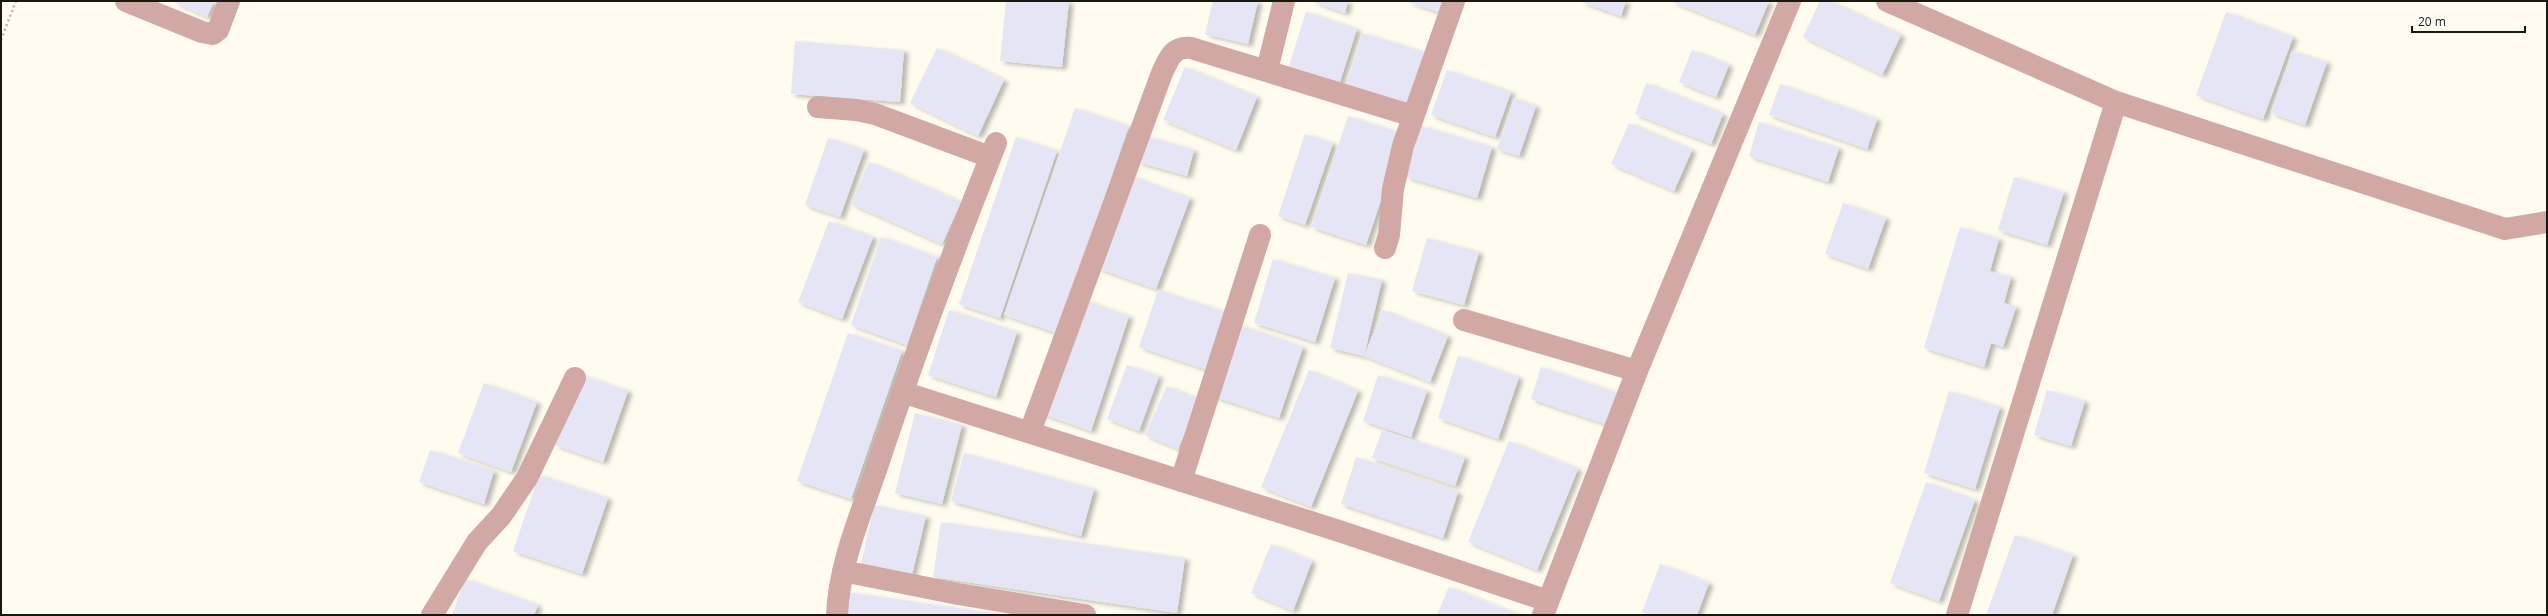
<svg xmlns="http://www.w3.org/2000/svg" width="2548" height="616" viewBox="0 0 2548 616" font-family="'Open Sans',sans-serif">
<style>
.building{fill:#e5e5f5;filter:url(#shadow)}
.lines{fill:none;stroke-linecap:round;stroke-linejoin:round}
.path{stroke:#b8b5aa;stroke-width:2.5;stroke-dasharray:2 3;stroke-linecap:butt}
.minor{stroke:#d1a8a4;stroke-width:22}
</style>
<defs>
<filter id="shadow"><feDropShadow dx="4.5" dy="2.5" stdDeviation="2" flood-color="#0004"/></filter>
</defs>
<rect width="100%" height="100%" fill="#fffbef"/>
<path class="building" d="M172 1H214L207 17Z
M1006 1H1069L1062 67 1000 61Z
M1213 1H1258L1248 44 1205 34Z
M1311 1H1348L1345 13Z
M1406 1H1445L1441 13Z
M1579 1H1626L1621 16Z
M1670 1H1769L1755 35Z
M1820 1H1829L1901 35 1882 75 1803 37Z
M1306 12 1357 29 1338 88 1287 72Z
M2226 12 2293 37 2263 119 2196 95Z
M1362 33 1430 54 1413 110 1345 90Z
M795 41 904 50 900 102 791 94Z
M937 48 1004 80 978 136 910 103Z
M1692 50 1729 65 1716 97 1679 82Z
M2292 51 2327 62 2305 125 2271 113Z
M1185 67 1257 97 1236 150 1163 120Z
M1447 70 1511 92 1495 137 1431 115Z
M1646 83 1723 114 1711 144 1635 114Z
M1780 84 1877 119 1867 149 1769 115Z
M1514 98 1536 106 1519 156 1497 149Z
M1075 108 1129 126 1057 333 1004 315Z
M1348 116 1403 134 1366 245 1311 227Z
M1759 122 1839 148 1828 182 1749 156Z
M1629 123 1692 150 1674 191 1611 164Z
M1421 126 1492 147 1477 198 1406 177Z
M1305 134 1333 143 1305 225 1278 216Z
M1146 136 1194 150 1187 176 1138 162Z
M1016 137 1057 151 1000 318 959 304Z
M828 138 864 150 840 217 805 205Z
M869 162 961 202 942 244 851 204Z
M1131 176 1190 198 1156 289 1097 268Z
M2014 177 2064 192 2047 245 1998 230Z
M1843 203 1886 218 1868 269 1825 254Z
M829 221 873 237 842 319 798 302Z
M1960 227 1999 239 1990 271 2011 277 2004 303 2016 307 2003 347 1991 343 1984 367 1924 348Z
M881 237 937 257 907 345 851 325Z
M1427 238 1479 252 1464 305 1412 291Z
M1273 259 1335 278 1315 342 1254 323Z
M1348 273 1382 280 1364 356 1383 310 1448 336 1430 382 1364 356 1330 348Z
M1158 290 1228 313 1210 371 1139 347Z
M1081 299 1129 316 1091 431 1042 414Z
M949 310 1017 332 996 397 928 375Z
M1236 324 1303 347 1279 418 1212 396Z
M848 333 902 351 851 499 797 481Z
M1458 356 1519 377 1498 439 1438 418Z
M1127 365 1159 376 1139 431 1107 419Z
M1541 367 1618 393 1608 425 1531 399Z
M1309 370 1358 391 1311 507 1261 487Z
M579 374 628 391 603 462 555 445Z
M1378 375 1427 391 1411 437 1363 421Z
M484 383 537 402 511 472 458 453Z
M1167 386 1199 400 1178 449 1145 435Z
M2047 390 2085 401 2071 446 2034 435Z
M1949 391 2000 407 1975 489 1924 473Z
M915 413 962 425 942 504 895 493Z
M1382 430 1465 457 1455 486 1372 458Z
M1509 441 1578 469 1537 570 1468 542Z
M430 450 494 471 484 504 419 482Z
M964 453 1094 489 1081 536 951 501Z
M1356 457 1458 492 1443 538 1341 504Z
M539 475 608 498 582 574 513 551Z
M1926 482 1975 500 1939 601 1890 583Z
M874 505 926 516 912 575 861 564Z
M941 522 1185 558 1177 613 933 577Z
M2015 535 2073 555 2052 615H1986Z
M1271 544 1312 561 1293 611 1251 593Z
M1660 564 1709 583 1697 615H1651L1642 612Z
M465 579 538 605 534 615H452Z
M1449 587 1519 615H1437Z
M847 592 1000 614V615H844Z"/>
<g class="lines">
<path class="path" d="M1 40 16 1"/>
<path class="minor" d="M126 1 202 32 213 34 218 30 229 1
M1887 1 2116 102 2505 229 2547 222
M1267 70 1284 1
M818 107 856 110 875 114 990 157
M1385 248 1389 235 1393 189 1403 146 1454 1
M1464 320 1637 371
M902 392 1339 531 1548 601
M1030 432 1162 73C1169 58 1173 46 1191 48L1413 116
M1181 481 1260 235
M843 571 958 594 1085 615
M432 615 477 542 501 516 527 478 575 378
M837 615C839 563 862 512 878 464 914 356 954 249 996 143
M1543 615 1637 371 1790 1
M1957 615 2116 102"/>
</g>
<rect width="2548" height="616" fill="none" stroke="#191710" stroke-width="4"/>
<path d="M2412 26v6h113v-6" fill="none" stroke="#191710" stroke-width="2"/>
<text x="2418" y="26" font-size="12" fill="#191710" stroke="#ffffff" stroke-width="3" paint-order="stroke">20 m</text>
</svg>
